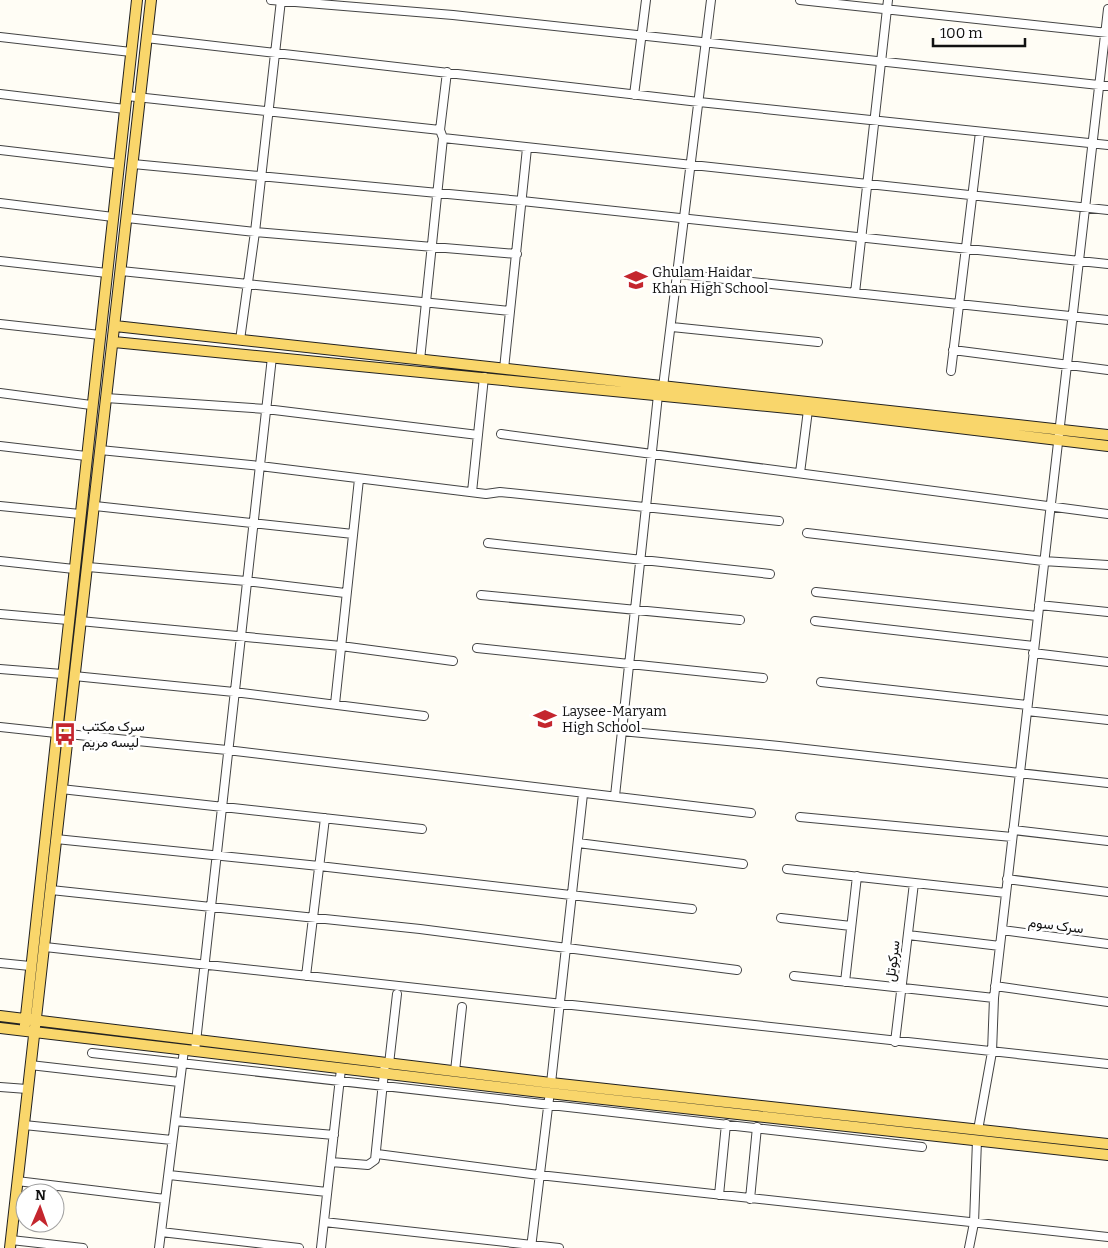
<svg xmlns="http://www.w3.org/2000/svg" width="1108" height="1248" viewBox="0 0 1108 1248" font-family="Bitter,Vazirmatn,serif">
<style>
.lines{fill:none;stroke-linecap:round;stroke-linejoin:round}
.minor-casing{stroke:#444;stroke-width:10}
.major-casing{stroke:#222;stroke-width:12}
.minor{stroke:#fff;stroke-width:8}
.major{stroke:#f9d66b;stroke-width:10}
.labels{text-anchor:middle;stroke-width:5;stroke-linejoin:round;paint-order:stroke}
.poi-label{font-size:14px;fill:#111;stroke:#fff;text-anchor:start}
.street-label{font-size:14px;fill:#111;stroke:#fff}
</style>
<rect width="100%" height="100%" fill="#fffdf5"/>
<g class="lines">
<defs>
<path id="minor" d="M271 0 453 15 1108 86
M800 0 1108 33
M0 37 131 52
M146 38 699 102 1108 145
M0 94 125 109
M634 95 646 0
M127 96 440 130
M443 138 1108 210
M0 150 119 164
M133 164 522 201 1108 264
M0 203 113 217
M127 218 255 232 517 254
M0 261 107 273
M121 271 510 311
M678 274 1108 320
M855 293 888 0
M0 324 100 335
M672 327 818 342
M240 340 255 232 281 0
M953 350 1108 370
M420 360 443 138 440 130 447 72
M504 369 527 148
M951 371 980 132
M663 387 711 0
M0 393 91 405
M106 398 266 409 478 435
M501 434 1108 514
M0 446 86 456
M100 450 260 466 486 494 500 492 779 521
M800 473 808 410
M472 492 484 377
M0 506 80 514
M95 506 353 534
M807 533 1043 561 1108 565
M488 543 770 574
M0 561 74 569
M88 567 246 581 345 593
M816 592 1037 616
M481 595 740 620
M1039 605 1108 612
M0 614 68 620
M80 621 341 646 453 661
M815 621 1034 646
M477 648 763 678
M1033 653 1108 662
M0 669 62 674
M74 676 234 692 424 716
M821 682 1027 705
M335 704 359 479
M1027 711 1108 720
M0 727 56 733
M621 731 779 746 1108 783
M68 734 227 750 751 813
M61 789 422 829
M615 796 658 395
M800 817 1012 837
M1013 830 1108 841
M56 839 319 866 692 909
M578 843 743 864
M787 869 1006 893
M1007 879 1108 892
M51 890 420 929 737 970
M781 918 851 926
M1002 930 1108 944
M908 935 1000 946
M45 947C400 983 753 1028 1108 1064
M0 963 30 966
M306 976 325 818
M794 976 994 998
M845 982 857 876
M995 986 1108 1002
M895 1042 914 883
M195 1051 272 357
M92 1053 922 1147
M389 1064 397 994
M30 1065 179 1082
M455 1071 462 1007
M551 1083 583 794
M0 1087 27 1089
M175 1121 334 1135
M24 1125 172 1140
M978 1130 992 1052 994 998 1108 9
M377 1154 539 1175 1108 1237
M331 1162 368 1165 375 1160 385 1063
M169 1175 327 1192
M17 1181 165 1199
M719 1195 726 1124
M750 1199 757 1127
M324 1222 559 1248
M161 1232 299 1248
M11 1240 83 1248
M159 1248 184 1050
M321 1248 341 1069
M531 1248 549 1099
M969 1248 974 1223 977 1140"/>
<path id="major" d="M115 326 1108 435
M114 342 808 410 1108 446
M0 1016 551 1083 1108 1144
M25 1025 137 0
M0 1028 549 1093 1108 1155
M10 1248 151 0"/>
</defs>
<use href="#minor" class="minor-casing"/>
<use href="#major" class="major-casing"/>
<use href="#minor" class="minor"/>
<use href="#major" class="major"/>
</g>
<defs>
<symbol id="school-bare" viewBox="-9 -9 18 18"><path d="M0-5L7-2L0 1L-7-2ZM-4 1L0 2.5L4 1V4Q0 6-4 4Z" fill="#c4262e" stroke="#fff" stroke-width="2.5" paint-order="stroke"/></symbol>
<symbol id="bus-bare" viewBox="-9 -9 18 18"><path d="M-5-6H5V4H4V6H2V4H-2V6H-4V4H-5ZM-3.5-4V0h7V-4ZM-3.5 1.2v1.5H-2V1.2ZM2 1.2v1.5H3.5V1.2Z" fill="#c4262e" stroke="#fff" stroke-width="2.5" paint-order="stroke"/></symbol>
</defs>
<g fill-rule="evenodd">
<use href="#school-bare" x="620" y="264" width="32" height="32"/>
<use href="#school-bare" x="529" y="703" width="32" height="32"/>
<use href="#bus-bare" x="49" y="718" width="32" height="32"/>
</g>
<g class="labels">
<g class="poi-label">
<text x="652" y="277">Ghulam Haidar<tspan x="652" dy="16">Khan High School</tspan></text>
<text x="562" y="716">Laysee-Maryam<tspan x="562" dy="16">High School</tspan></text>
<text x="82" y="731">سرک مکتب<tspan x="82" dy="16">لیسه مریم</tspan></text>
</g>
<g class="street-label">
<text transform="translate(1056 925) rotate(7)" y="5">سرک سوم</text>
<text transform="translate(892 961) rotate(-83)" y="5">سرکوتل</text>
</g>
</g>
<g transform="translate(40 1208) rotate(2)"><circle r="24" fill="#ffffff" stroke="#a0a0a0"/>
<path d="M0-4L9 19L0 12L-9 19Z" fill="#c4262e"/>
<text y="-8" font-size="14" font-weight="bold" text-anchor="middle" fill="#111111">N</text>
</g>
<path d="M933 38v8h92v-8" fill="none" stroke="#111111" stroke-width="2.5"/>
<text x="940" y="38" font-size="15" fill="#111111" stroke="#ffffff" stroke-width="4" paint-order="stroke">100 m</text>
</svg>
